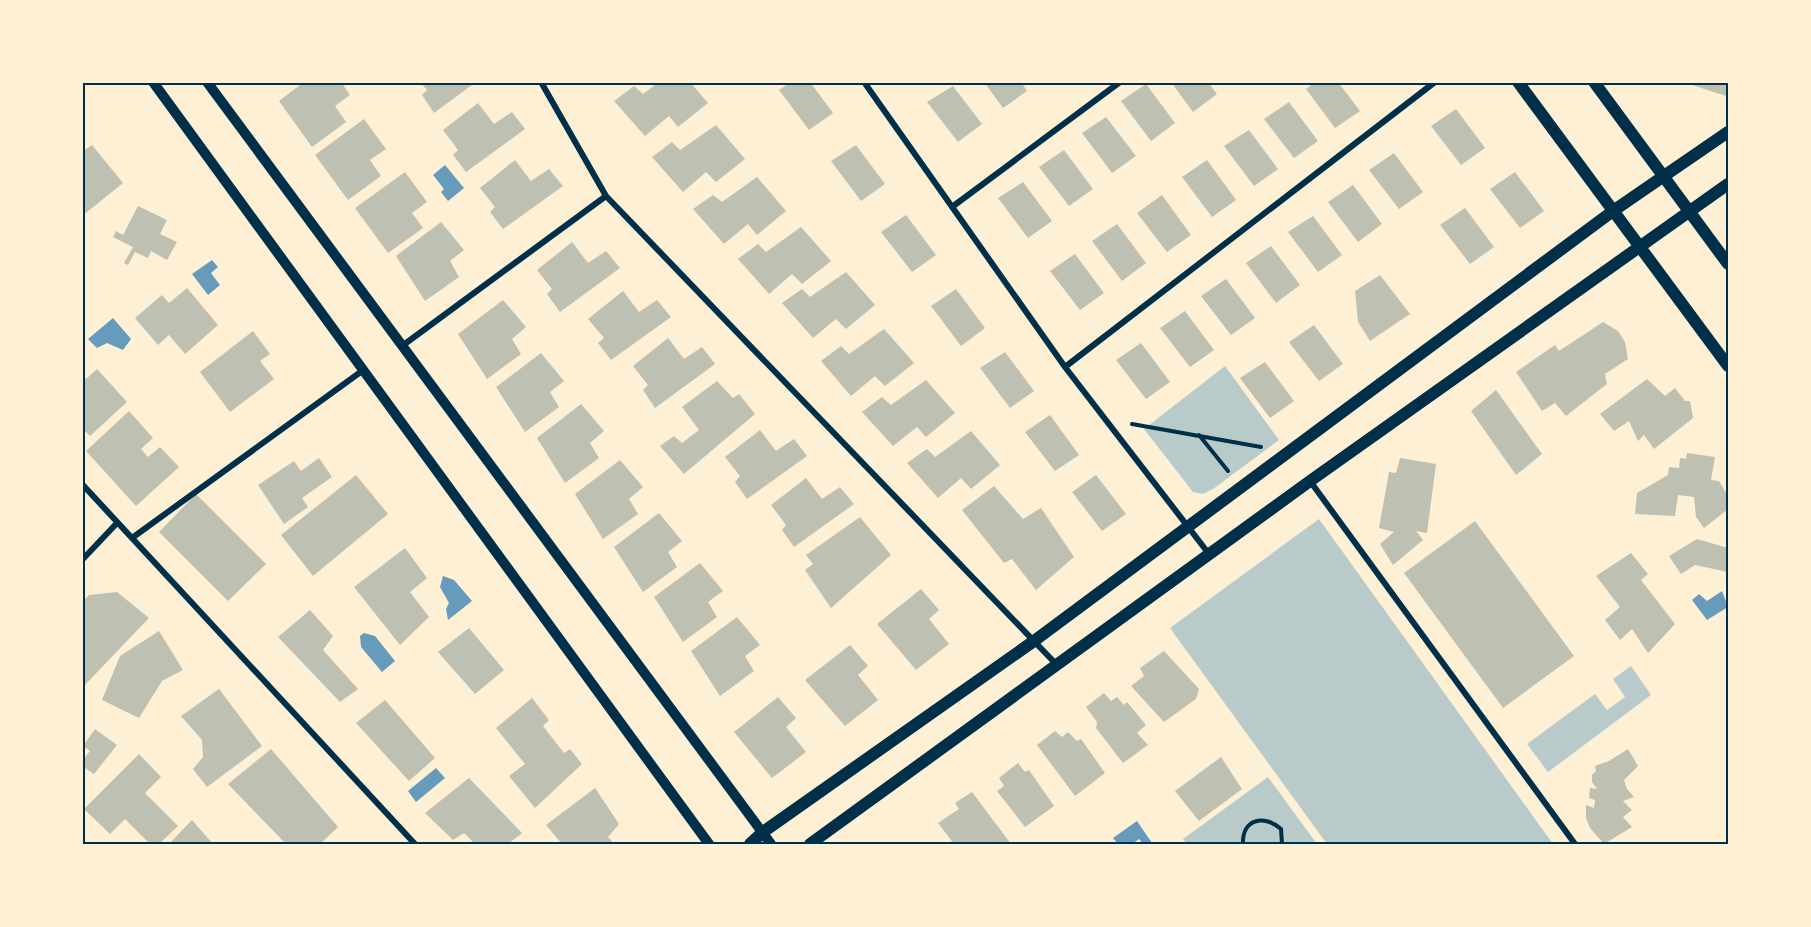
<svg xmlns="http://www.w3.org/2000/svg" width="1811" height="927" viewBox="0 0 1811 927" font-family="'Alegreya Sans',sans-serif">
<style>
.green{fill:#b9caca}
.water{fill:#669bbc}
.building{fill:#bec0b2}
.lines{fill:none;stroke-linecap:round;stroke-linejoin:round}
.path{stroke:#003049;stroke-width:4}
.minor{stroke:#003049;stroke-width:6}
.tertiary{stroke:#003049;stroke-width:10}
.secondary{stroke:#003049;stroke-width:12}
.neatline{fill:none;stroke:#003049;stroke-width:2}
</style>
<rect width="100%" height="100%" fill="#fdf0d5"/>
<path class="green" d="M1225 366 1279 440 1213 489 1203 494 1193 492 1144 429Z
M1319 519 1553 844H1327L1170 628Z
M1631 666 1651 695 1548 772 1527 744 1595 694 1607 710 1625 697 1613 679Z
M1268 777 1317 844H1187L1183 839Z"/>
<path class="water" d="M445 165 464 188 448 201 441 192 444 189 433 175Z
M212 260 218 267 211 273 220 285 208 295 192 274Z
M113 318 131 339 123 350 107 343 97 348 88 339Z
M443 576 454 580 472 601 448 620 446 609 449 603 440 587Z
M1722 591 1728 607 1707 620 1692 600 1699 594 1707 601Z
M364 633 375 636 395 661 382 672 361 647 360 636Z
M436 768 445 778 416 802 408 791Z
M1137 821 1152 843 1143 844 1139 839 1132 844H1118L1113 838Z"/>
<path class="building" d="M304 82H341L350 95 335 106 346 122 312 147 279 101Z
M420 82H476L434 113 422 95 427 90Z
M659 82H690L708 103 678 127 669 116 645 136 614 101 634 86 643 94Z
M791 82H810L833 113 809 130 779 90Z
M984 82H1021L1027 91 1003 108Z
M1171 82H1208L1217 94 1193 112Z
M1315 82H1338L1360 111 1335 128 1306 89Z
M1683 82H1728V90L1726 96Z
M1146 84 1175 123 1151 141 1121 101Z
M953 86 982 124 958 142 927 102Z
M1289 102 1318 141 1294 158 1264 119Z
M478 103 494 124 512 112 525 129 466 172 453 155 458 150 443 130Z
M1456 109 1485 148 1461 165 1431 126Z
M1106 117 1136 156 1112 173 1082 133Z
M364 119 386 149 370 160 381 176 348 200 315 155Z
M716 125 745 159 716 182 706 172 683 192 652 157 672 142 680 150Z
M1249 130 1278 169 1254 186 1224 146Z
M92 145 123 183 82 216V152Z
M856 145 885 184 861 201 831 161Z
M1064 150 1093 189 1069 206 1039 167Z
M1394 153 1423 192 1399 209 1369 170Z
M515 160 531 181 549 169 563 186 503 229 490 212 495 207 480 188Z
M1207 160 1236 200 1212 217 1182 177Z
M405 172 427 202 412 213 423 228 388 253 355 208Z
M1515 172 1544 211 1520 228 1490 189Z
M757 177 786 211 757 235 748 224 724 244 693 209 713 195 722 202Z
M1023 182 1052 221 1028 238 998 198Z
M1353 185 1382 224 1358 242 1328 202Z
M1162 195 1191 235 1167 252 1137 213Z
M138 206 167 220 160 234 177 242 167 260 151 251 148 258 135 252 128 265 124 263 133 247 113 237 116 231 123 235Z
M1465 208 1494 247 1470 264 1440 225Z
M906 215 936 255 912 272 881 232Z
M1313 216 1342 255 1318 272 1288 232Z
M441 222 464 250 450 261 459 277 425 301 396 256Z
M1117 224 1146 263 1122 281 1092 241Z
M801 227 831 261 802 284 792 274 769 294 738 259 758 244 766 252Z
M572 242 588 263 606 251 620 268 560 312 547 294 552 289 537 270Z
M1271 246 1300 285 1276 303 1246 263Z
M1075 254 1104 293 1080 310 1050 271Z
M846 272 875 305 846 329 836 319 813 338 782 303 802 289 810 297Z
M1380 275 1410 314 1370 341 1358 322 1355 291Z
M1226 279 1255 318 1231 335 1201 296Z
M187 288 218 325 185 354 169 335 158 345 135 318 162 295 169 303Z
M956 289 985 328 961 346 931 306Z
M623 291 639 312 657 300 671 317 611 360 598 343 604 338 588 319Z
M503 300 526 327 512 339 521 354 487 379 458 334Z
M1185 311 1214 350 1190 367 1160 328Z
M1603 322 1618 331 1625 342 1628 359 1605 374 1607 384 1566 416 1555 403 1542 411 1516 372 1555 345 1559 351Z
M1314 325 1343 364 1319 381 1289 342Z
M884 329 914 363 885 386 875 376 851 396 821 361 841 346 849 354Z
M253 331 270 354 260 361 274 379 230 412 200 372Z
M668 338 684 359 702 347 715 364 655 408 643 390 648 385 633 366Z
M1141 343 1170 382 1146 399 1116 360Z
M1005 352 1034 391 1010 408 980 368Z
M541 353 564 381 550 392 559 407 525 432 496 387Z
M1265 362 1294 401 1270 418 1240 378Z
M97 369 127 402 90 436 82 428V375L86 379Z
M1647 379 1665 396 1675 388 1685 401H1690L1693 418 1654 449 1644 435 1638 441 1629 421 1614 431 1600 414Z
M926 380 955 413 926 437 917 427 893 446 862 412 882 397 891 405Z
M717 381 733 398 739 394 755 414 684 474 660 446 674 436 682 443 699 430 682 407Z
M1496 390 1542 454 1516 475 1471 411Z
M581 404 604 431 590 443 599 458 565 483 537 438Z
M129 411 153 438 141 449 148 457 160 447 179 467 136 506 86 451Z
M1050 415 1079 455 1055 471 1025 432Z
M760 430 776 451 794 439 807 456 747 499 735 482 740 476 725 457Z
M971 431 1000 465 971 489 961 478 938 498 907 463 927 449 935 457Z
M1687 453 1715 457 1711 480 1719 481 1728 496V509L1704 528 1696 517 1694 497 1678 495 1675 516 1635 514 1637 493 1668 475 1669 467 1679 468 1680 458 1686 459Z
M319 458 332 477 302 498 308 507 284 524 258 485 294 461 301 471Z
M1400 458 1436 464 1427 533 1416 531 1423 540 1393 565 1380 544 1394 532 1379 528 1389 472 1396 473Z
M620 460 643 487 629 499 638 514 603 539 575 494Z
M356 475 388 514 313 576 281 535Z
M1096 475 1126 514 1102 531 1072 492Z
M806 478 822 499 840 487 854 504 794 547 782 530 786 525 771 505Z
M994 486 1023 519 1041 508 1074 557 1036 590 1012 559 1004 563 962 510Z
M196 494 266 564 228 601 159 532Z
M659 513 682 541 668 552 677 567 643 592 614 547Z
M860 517 891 555 831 608 805 570 813 564 806 555Z
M1475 521 1574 656 1503 708 1404 573Z
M1697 539 1728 548V572L1695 565 1681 574 1669 556Z
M405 548 427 578 410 592 429 617 400 645 354 587Z
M1631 553 1648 574 1641 580 1675 624 1648 653 1632 629 1620 640 1605 620 1620 607 1596 576Z
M700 563 723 591 708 602 717 617 683 642 654 597Z
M921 589 939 610 929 619 949 644 916 670 877 624Z
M117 592 149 618 82 688V602L89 595Z
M310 610 333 636 323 650 358 689 340 702 278 637Z
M737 617 760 645 745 656 754 671 720 696 691 651Z
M469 628 504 670 475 694 438 652Z
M159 631 183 670 162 681 139 718 102 700 120 656Z
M850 645 868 666 858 675 878 700 845 726 805 680Z
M1164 651 1199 689 1196 699 1164 722 1131 686 1144 676 1140 668Z
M219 689 262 746 207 787 193 769 203 757 202 740 181 716Z
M1104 693 1111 701 1117 697 1124 705 1127 702 1146 725 1137 733 1148 745 1123 763 1096 728 1097 722 1086 707Z
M778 697 796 718 786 727 806 752 772 778 734 732Z
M532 698 549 720 543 726 564 753 570 749 582 764 535 808 509 776 525 764 496 728Z
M385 700 435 758 409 781 356 723Z
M95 729 117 745 94 774 82 766V761L90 751 83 746Z
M1055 731 1062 737 1068 732 1077 741 1081 739 1105 773 1075 796 1037 745Z
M271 749 338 827 320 844H286L228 784Z
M1628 749 1638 766 1624 780 1627 789 1634 797 1623 801 1632 810 1623 817 1632 827 1604 844 1590 828 1586 818V805L1594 808 1595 800 1589 798 1590 788 1597 789 1592 782V775L1596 771 1595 766 1609 761Z
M139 754 161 777 145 793 178 826 159 844H150L125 819 110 834 84 809Z
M1221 757 1242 789 1199 821 1175 791Z
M1018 763 1025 772 1029 770 1054 806 1025 827 997 791 1004 786 999 778Z
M469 778 522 833 508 844H475L464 833 453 840 425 813Z
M595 788 619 824 608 837 614 844H562L546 825Z
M972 792 1011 844H954L938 823 959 809 955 803Z
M192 820 213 844H169Z"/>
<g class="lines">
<path class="path" d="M1132 424 1261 447
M1199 435 1228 471
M1243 844C1242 819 1264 814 1281 829L1282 844"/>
<path class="minor" d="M541 82 606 196 1056 664
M864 82 1065 367 1209 554
M952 207 1120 82
M402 346 606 196
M1065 367 1435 82
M1310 481 1575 844
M82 484 415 844
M132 538 362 371
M82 560 117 523"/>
<path class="tertiary" d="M153 82 709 844
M207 82 771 844"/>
<path class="secondary" d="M1518 82 1728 366
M1594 82 1728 264
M750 844 763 832 1034 641 1613 211 1728 132
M810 844 1310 481 1728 184"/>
</g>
<rect width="1811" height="927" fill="none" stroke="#fdf0d5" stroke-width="168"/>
<rect x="84" y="84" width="1643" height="759" class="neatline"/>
</svg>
